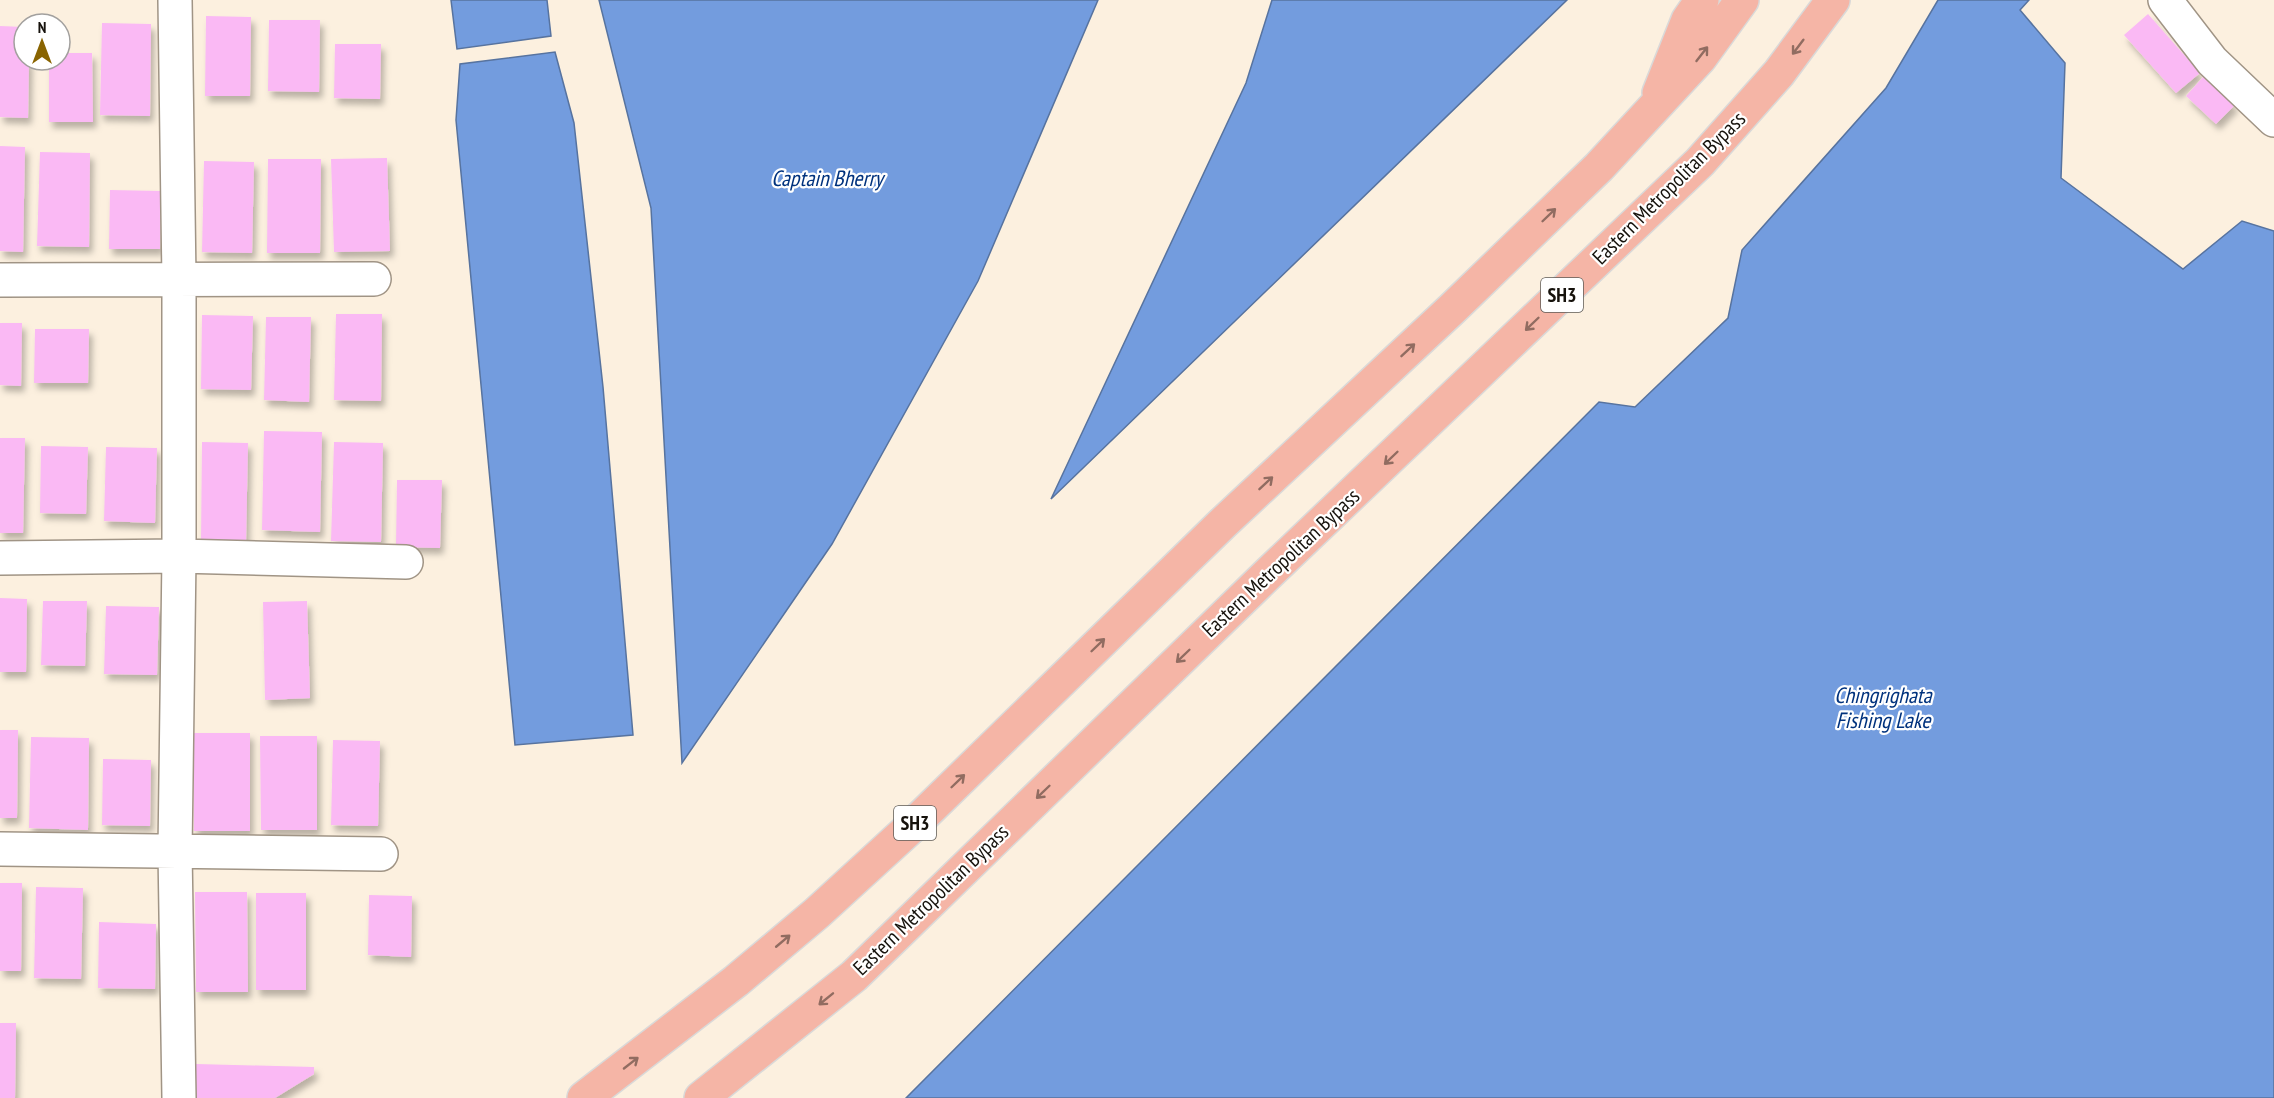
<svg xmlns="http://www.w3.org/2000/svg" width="2274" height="1098" viewBox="0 0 2274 1098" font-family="'PT Sans Narrow',sans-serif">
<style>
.water{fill:#739cde;stroke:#57739f;stroke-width:1.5}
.building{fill:#fab9f4;filter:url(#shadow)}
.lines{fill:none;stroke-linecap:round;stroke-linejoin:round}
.minor-casing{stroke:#a09485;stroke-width:36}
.major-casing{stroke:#dad9d8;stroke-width:36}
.minor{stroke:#fff;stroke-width:33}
.major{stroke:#f5b5a6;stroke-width:33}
.oneway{stroke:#916c61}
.labels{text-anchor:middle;stroke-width:4.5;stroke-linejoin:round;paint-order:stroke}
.shield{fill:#fff;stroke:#5c5955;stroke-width:1.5}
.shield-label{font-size:20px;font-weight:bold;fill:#16120c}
.street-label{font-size:21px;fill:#16120c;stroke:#fff}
.water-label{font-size:22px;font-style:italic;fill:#00327d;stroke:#fff}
</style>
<defs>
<filter id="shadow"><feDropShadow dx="3.5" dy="6" stdDeviation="3" flood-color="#0004"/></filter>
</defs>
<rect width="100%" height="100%" fill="#fcf0df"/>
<path class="water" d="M451 0H547L551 36 457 49Z
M599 0H1098L978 281 832 544 682 763 651 208Z
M1272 0H1567L1051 499 1246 83Z
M1938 0H2029L2020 10 2065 63 2061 178 2183 269 2242 221 2274 231V1098H906L1599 402 1635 407 1728 318 1742 250 1886 88Z
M555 52 574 123 603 387 633 735 515 745 456 120 460 64Z"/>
<path class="building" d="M2148 14 2200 73 2176 93 2124 35Z
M206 16 251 17 250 96H205Z
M269 20H320L319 92 268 91Z
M102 23 151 24 150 116 100 115Z
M0 26 24 27V60H29L28 118 0 117Z
M335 44H381L380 99 334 98Z
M60 53H92L93 122H49V60H60Z
M2204 76 2235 105 2216 124 2186 96Z
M0 146 25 147 23 252 0 251Z
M40 152 90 153 89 247 37 246Z
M387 158 390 251 334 252 331 159Z
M268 159H321L320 253H267Z
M204 161 254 162 252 253 202 252Z
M110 190 161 191 160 249H109Z
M336 314H382L381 401 334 400Z
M202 315 253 316 251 390 201 389Z
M266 317H311L309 402 264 400Z
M0 323H22L21 386 0 385Z
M35 329H89L88 383H34Z
M264 431 322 432 320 532 262 530Z
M0 438H25L23 533H0Z
M202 442 248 443 246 542H201Z
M334 442 383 443 381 542 331 541Z
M41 446 88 447 86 514 40 513Z
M106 447 157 448 155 523 104 521Z
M397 480H442L440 548 396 547Z
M0 598 27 599 26 672H0Z
M43 601H87L85 666 41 665Z
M307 601 310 698 265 700 263 602Z
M106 606 159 607 157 675 104 674Z
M0 730H18L17 818H0Z
M193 733H250V831H194Z
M260 736H317V830H261Z
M31 737 89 738 88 830 29 828Z
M333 740 380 741 378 826 331 825Z
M103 759 151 760 150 826 102 825Z
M0 883H22L21 971H0Z
M36 887 83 888 81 979 34 978Z
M195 892H247L248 992H196Z
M256 893H306V990H256Z
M369 895 412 896 411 957 368 955Z
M99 922 156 924 155 989 98 988Z
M0 1023H16L15 1098H0Z
M196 1064 314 1067V1074L275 1098H195Z"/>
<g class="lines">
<defs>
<path id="minor" d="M175 0 179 280V556L175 851 179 1098
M2165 0 2212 61 2274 120
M0 280 374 279
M0 558 179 556 406 562
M0 849 381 854"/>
<path id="major" d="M1659 93 1688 20 1702 0
M584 1098 736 981 817 913 910 828 1223 523 1452 309 1599 167 1700 58 1742 0
M701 1098 854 976 1270 572 1700 162 1779 73 1833 0"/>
</defs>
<use href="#minor" class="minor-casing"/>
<use href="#major" class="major-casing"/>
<use href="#minor" class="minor"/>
<use href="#major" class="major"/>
</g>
<defs><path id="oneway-shaft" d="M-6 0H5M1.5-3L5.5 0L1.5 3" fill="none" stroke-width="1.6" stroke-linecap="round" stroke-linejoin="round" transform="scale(1.5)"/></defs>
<g class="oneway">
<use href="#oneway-shaft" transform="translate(1798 47) rotate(127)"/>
<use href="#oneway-shaft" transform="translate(1702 54) rotate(-52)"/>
<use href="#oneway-shaft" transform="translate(1549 215) rotate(-44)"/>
<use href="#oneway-shaft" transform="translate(1532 324) rotate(136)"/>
<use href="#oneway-shaft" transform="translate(1408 350) rotate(-43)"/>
<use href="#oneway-shaft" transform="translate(1391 458) rotate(136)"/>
<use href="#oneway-shaft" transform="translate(1266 483) rotate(-43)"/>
<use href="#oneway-shaft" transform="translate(1098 645) rotate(-44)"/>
<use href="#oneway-shaft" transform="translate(1183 656) rotate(136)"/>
<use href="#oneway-shaft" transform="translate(958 781) rotate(-44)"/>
<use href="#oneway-shaft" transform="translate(1043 792) rotate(136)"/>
<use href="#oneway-shaft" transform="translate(783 941) rotate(-40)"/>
<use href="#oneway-shaft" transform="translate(826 999) rotate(141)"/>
<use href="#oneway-shaft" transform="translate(631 1063) rotate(-38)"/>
</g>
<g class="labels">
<g class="shield">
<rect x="1541" y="278" width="42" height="34" rx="4.5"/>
<rect x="894" y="806" width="42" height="34" rx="4.5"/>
</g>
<g class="shield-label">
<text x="1562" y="302">SH3</text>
<text x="915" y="830">SH3</text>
</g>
<g class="street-label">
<text transform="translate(1669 188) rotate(-45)" y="7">Eastern Metropolitan Bypass</text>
<text transform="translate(1281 563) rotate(-43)" y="7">Eastern Metropolitan Bypass</text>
<text transform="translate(931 900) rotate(-44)" y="7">Eastern Metropolitan Bypass</text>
</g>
<g class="water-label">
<text x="827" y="186">Captain Bherry</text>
<text x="1883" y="703">Chingrighata<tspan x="1883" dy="25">Fishing Lake</tspan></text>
</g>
</g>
<g transform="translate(42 42)"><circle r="28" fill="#ffffff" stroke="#a2a09e" stroke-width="1.5"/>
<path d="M0-4.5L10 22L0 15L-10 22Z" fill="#896401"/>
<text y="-9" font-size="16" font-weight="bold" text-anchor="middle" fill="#16120c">N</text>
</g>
</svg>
